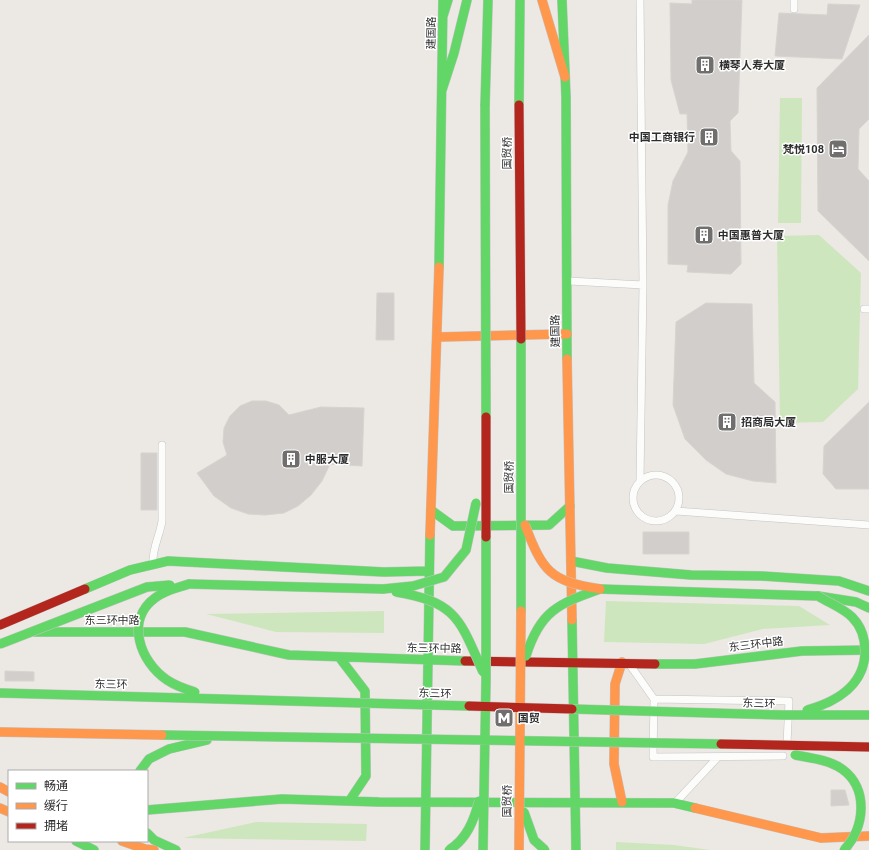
<svg xmlns="http://www.w3.org/2000/svg" width="869" height="850" viewBox="0 0 869 850" font-family="Roboto,'Noto Sans SC',sans-serif">
<style>
.green{fill:#cee6be}
.building{fill:#d1cecb;stroke:#d7d4d0}
.lines{fill:none;stroke-linecap:round;stroke-linejoin:round}
.lane-casing{stroke:#c5c4c5;stroke-width:8}
.fast-casing{stroke:#c5c4c5;stroke-width:10}
.slow-casing{stroke:#c5c4c5;stroke-width:10}
.jam-casing{stroke:#c5c4c5;stroke-width:10}
.lane{stroke:#fcfcfb;stroke-width:7}
.fast{stroke:#63d668;stroke-width:9}
.slow{stroke:#ff974d;stroke-width:9}
.jam{stroke:#b3261e;stroke-width:9}
.fast-bridge-casing{stroke:#c6c5c4;stroke-width:10;stroke-linecap:butt}
.slow-bridge-casing{stroke:#c6c5c4;stroke-width:10;stroke-linecap:butt}
.jam-bridge-casing{stroke:#c6c5c4;stroke-width:10;stroke-linecap:butt}
.fast-bridge{stroke:#63d668;stroke-width:9}
.slow-bridge{stroke:#ff974d;stroke-width:9}
.jam-bridge{stroke:#b3261e;stroke-width:9}
.labels{text-anchor:middle;stroke-width:3;stroke-linejoin:round;paint-order:stroke}
.street-label{font-size:11px;fill:#2e2e2e;stroke:#fff}
.poi-label{font-size:11px;font-weight:bold;fill:#2e2e2e;stroke:#fff;text-anchor:start}
</style>
<rect width="100%" height="100%" fill="#ece8e4"/>
<path class="green" d="M780 98H802L801 223H778Z
M819 235 861 273 858 389 823 422 780 423 777 236Z
M606 601 799 606 830 625 763 629 704 644 604 642Z
M384 611V633L276 632 206 614Z
M256 822 367 824 366 841 183 838Z
M616 842 674 845 710 850H616Z"/>
<path class="building" d="M692 0H742L738 113 730 121 731 151 740 161 741 264 731 274 687 272 688 265 668 264V205L673 181 688 152 687 114H680L671 80 670 3 692 4Z
M828 4 860 5 842 59 775 56 779 13 827 15Z
M869 35V119L859 129 858 169 869 181V261L818 211 817 88Z
M377 293H394V340H376Z
M706 303 752 304 754 383 775 402 776 483 753 481 726 474 706 460 685 439 673 405 676 322Z
M252 401H266L279 405 289 415 321 407 364 408 362 466 330 464 322 481 311 495 298 506 284 513 265 515 248 514 231 508 214 496 197 473 227 455 223 442 224 428 230 416 240 406Z
M869 402V489H836L823 474 824 446Z
M141 453H157V510H141Z
M643 532H689V554H643Z
M5 671 34 672V681H5Z
M831 790H845L849 805 831 806Z"/>
<g class="lines">
<defs>
<path id="lane" d="M640 0 643 285 640 480
M794 9V0
M569 281 643 285
M864 309H869
M633 498a23 23 0 1 1 46 0a23 23 0 1 1-46 0Z
M676 511 869 525
M153 563C152 549 160 535 162 521V445
M630 665 654 699 653 757 783 756
M654 699 789 701 787 744
M676 802 718 757"/>
<path id="fast" d="M562 0 566 97 567 359
M443 16 448 0
M442 90 454 53 467 0
M519 105 520 0
M485 106 488 0
M439 267 443 0
M431 510 453 526 549 525 570 506
M571 561 607 568 691 575 761 576 839 581 869 591
M189 584 383 589
M85 589 130 570 168 561 384 572 429 571
M600 589 818 596 856 602 869 608
M572 620 576 850
M35 632H185L289 655 465 661
M339 657 365 691 366 776 350 800
M655 664H695L802 651 869 650
M140 771 149 759 169 749 207 740
M147 810 282 799 379 802 674 803 695 808
M147 833 154 840 176 850
M76 841 94 850
M425 850 430 535"/>
<path id="slow" d="M542 0 565 77
M438 337 567 334
M567 359 572 620
M430 535 439 267
M622 662 615 684 614 764 622 802
M0 787 9 792
M0 808 9 812
M695 808 821 838 869 836
M122 841 145 849 154 850"/>
<path id="jam" d="M0 625 85 589
M465 661 655 664"/>
</defs>
<use href="#lane" class="lane-casing"/>
<use href="#fast" class="fast-casing"/>
<use href="#slow" class="slow-casing"/>
<use href="#jam" class="jam-casing"/>
<use href="#lane" class="lane"/>
<use href="#fast" class="fast"/>
<use href="#slow" class="slow"/>
<use href="#jam" class="jam"/>
<defs>
<path id="fast-bridge" d="M485 106 486 417
M521 339V611
M189 584C177 588 165 590 155 598 125 620 140 662 167 680 176 686 185 689 195 692
M383 589 413 586 444 577 466 550 476 503
M396 592C457 602 460 620 483 672
M0 644 147 587 170 585
M526 656C540 611 558 604 600 589
M0 693 469 706
M572 709 783 715H869
M807 710C836 702 865 685 865 651 865 639 861 626 852 617 843 608 829 603 818 596
M162 735 721 744
M795 755C811 758 829 760 842 769 869 788 865 828 844 850
M524 812 534 840 545 850
M449 850C467 839 474 820 479 801
M483 850 486 679V537"/>
<path id="slow-bridge" d="M525 525C543 572 550 581 600 589
M0 732 162 735
M519 850 521 611"/>
<path id="jam-bridge" d="M519 105 521 339
M486 417V537
M469 706 572 709
M721 744 869 747"/>
</defs>
<use href="#fast-bridge" class="fast-bridge-casing"/>
<use href="#slow-bridge" class="slow-bridge-casing"/>
<use href="#jam-bridge" class="jam-bridge-casing"/>
<use href="#fast-bridge" class="fast-bridge"/>
<use href="#slow-bridge" class="slow-bridge"/>
<use href="#jam-bridge" class="jam-bridge"/>
</g>
<defs>
<symbol id="building-square" viewBox="-11 -11 22 22"><rect x="-9" y="-9" width="18" height="18" rx="4" fill="#706f6e" stroke="#fff"/><path d="M-4-6H4V6H1V3H-1V6H-4ZM-2.5-4.3h1.7v1.8h-1.7ZM.8-4.3h1.7v1.8H.8ZM-2.5-1h1.7V.8h-1.7ZM.8-1h1.7V.8H.8Z" fill="#fff"/></symbol>
<symbol id="hotel-square" viewBox="-11 -11 22 22"><rect x="-9" y="-9" width="18" height="18" rx="4" fill="#706f6e" stroke="#fff"/><path d="M-6-4.5h1.5V1H6V5H4.5V3h-9V5H-6ZM-4 0a1.8 1.8 0 1 1 3.6 0ZM.5 0V-2.5h3Q6-2.5 6 0Z" fill="#fff"/></symbol>
<symbol id="metro-square" viewBox="-11 -11 22 22"><rect x="-9" y="-9" width="18" height="18" rx="4" fill="#706f6e" stroke="#fff"/><path d="M-5.5 5V-5H-3L0 0L3-5H5.5V5H3V-.5L0 4L-3-.5V5Z" fill="#fff"/></symbol>
</defs>
<g fill-rule="evenodd">
<use href="#building-square" x="694" y="54" width="22" height="22"/>
<use href="#building-square" x="698" y="126" width="22" height="22"/>
<use href="#hotel-square" x="827" y="138" width="22" height="22"/>
<use href="#building-square" x="693" y="224" width="22" height="22"/>
<use href="#building-square" x="716" y="411" width="22" height="22"/>
<use href="#building-square" x="280" y="448" width="22" height="22"/>
<use href="#metro-square" x="493" y="707" width="22" height="22"/>
</g>
<g class="labels">
<g class="street-label">
<text transform="translate(431 33) rotate(-89)" y="4">建国路</text>
<text transform="translate(507 153) rotate(-90)" y="4">国贸桥</text>
<text transform="translate(555 331) rotate(-91)" y="4">建国路</text>
<text transform="translate(509 477) rotate(-90)" y="4">国贸桥</text>
<text x="112" y="624">东三环中路</text>
<text transform="translate(756 644) rotate(-7)" y="4">东三环中路</text>
<text transform="translate(434 648) rotate(1)" y="4">东三环中路</text>
<text transform="translate(111 684) rotate(1)" y="4">东三环</text>
<text transform="translate(435 693) rotate(2)" y="4">东三环</text>
<text transform="translate(759 703) rotate(2)" y="4">东三环</text>
<text transform="translate(507 801) rotate(-90)" y="4">国贸桥</text>
</g>
<g class="poi-label">
<text x="719" y="69">横琴人寿大厦</text>
<text x="695" y="141" text-anchor="end">中国工商银行</text>
<text x="824" y="153" text-anchor="end">梵悦108</text>
<text x="718" y="239">中国惠普大厦</text>
<text x="741" y="426">招商局大厦</text>
<text x="305" y="463">中服大厦</text>
<text x="518" y="722">国贸</text>
</g>
</g>
<rect x="8" y="770" width="140" height="72" fill="#ffffff" stroke="#ababab"/>
<rect x="16" y="783" width="20" height="6" fill="#63d668" stroke="#ababab"/>
<text x="44" y="790" font-size="12" fill="#2e2e2e">畅通</text>
<rect x="16" y="803" width="20" height="6" fill="#ff974d" stroke="#ababab"/>
<text x="44" y="810" font-size="12" fill="#2e2e2e">缓行</text>
<rect x="16" y="823" width="20" height="6" fill="#b3261e" stroke="#ababab"/>
<text x="44" y="830" font-size="12" fill="#2e2e2e">拥堵</text>
</svg>
